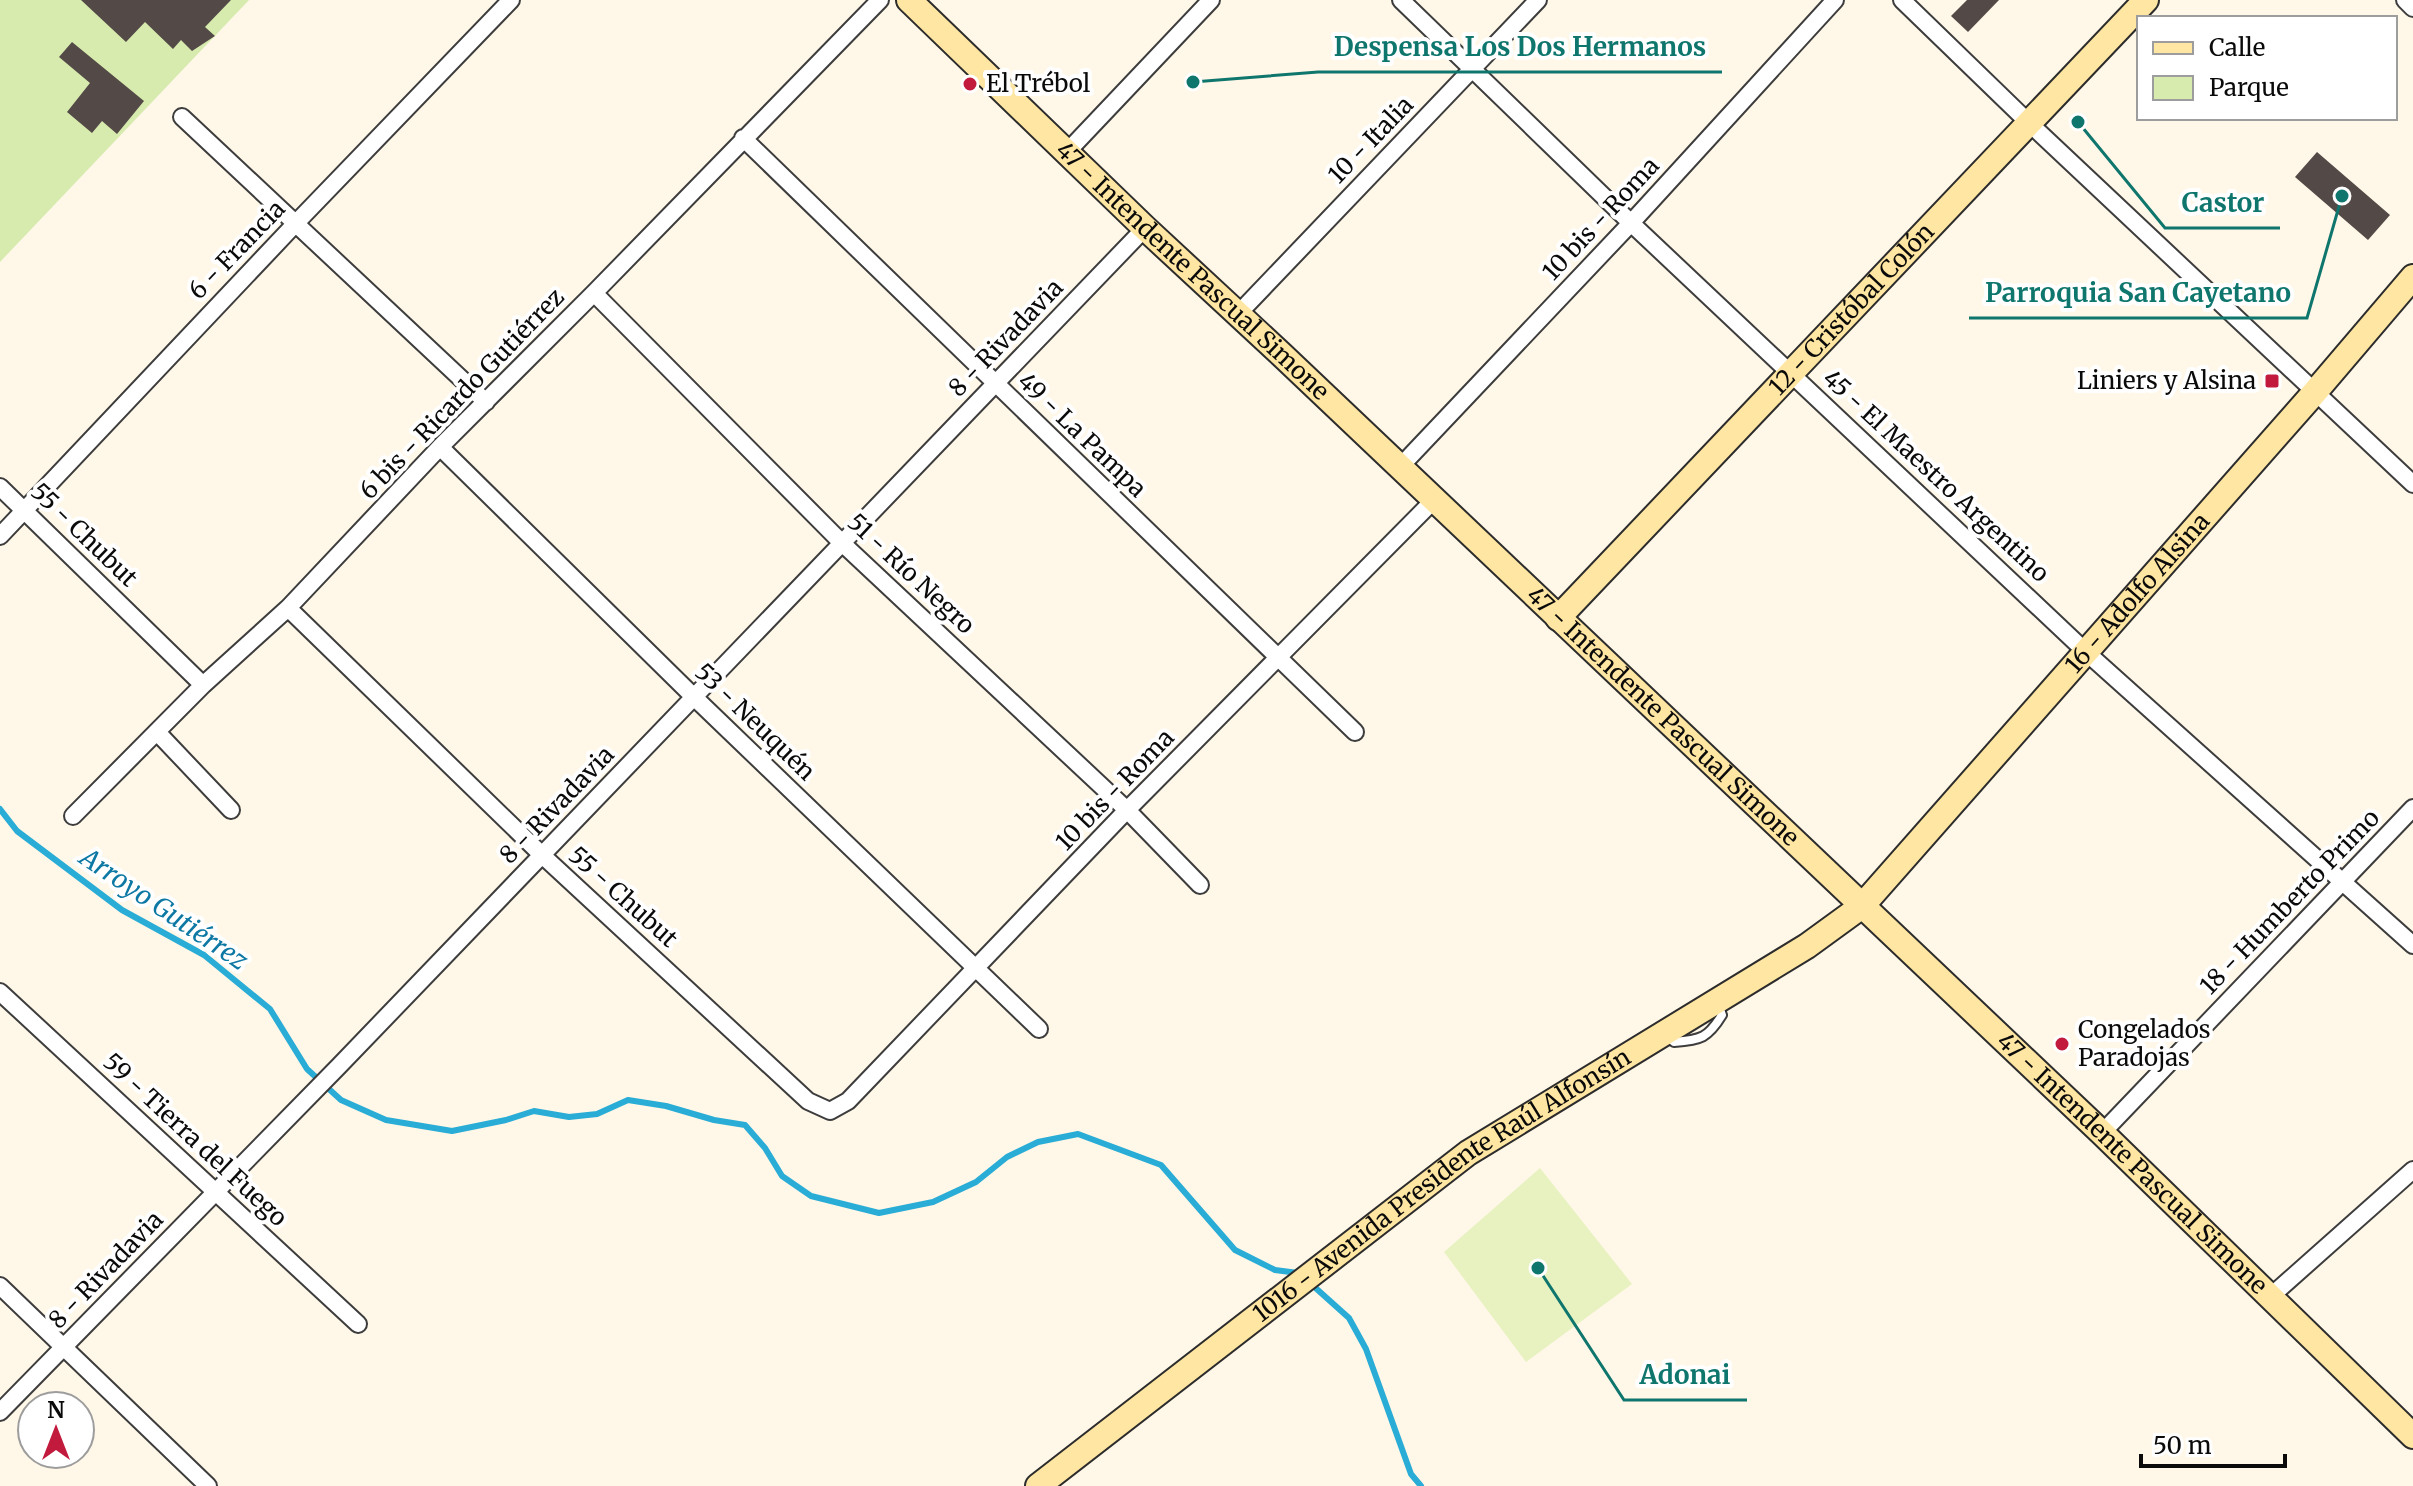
<svg xmlns="http://www.w3.org/2000/svg" width="2413" height="1486" viewBox="0 0 2413 1486" font-family="Merriweather,serif">
<style>
.green{fill:#d7ebaf}
.pitch{fill:#e8f2c1}
.lines{fill:none;stroke-linecap:round;stroke-linejoin:round}
.stream{stroke:#29acd6;stroke-width:6}
.building{fill:#534946}
.lane-casing{stroke:#3d3d3d;stroke-width:12}
.street-casing{stroke:#3d3d3d;stroke-width:20}
.secondary-casing{stroke:#2c2c2c;stroke-width:28}
.lane{stroke:#fff;stroke-width:8}
.street{stroke:#fff;stroke-width:16}
.secondary{stroke:#ffe6a2;stroke-width:24}
.poi-dot{fill:#c21a3c;stroke:#fff;stroke-width:3}
.labels{text-anchor:middle;stroke-width:8;stroke-linejoin:round;paint-order:stroke}
.poi-label{font-size:24px;fill:#0a0a0a;stroke:#fff;text-anchor:start}
.street-label{font-size:24px;fill:#0a0a0a;stroke:#fff}
.water-label{font-size:26px;font-style:italic;fill:#0c78a3;stroke:#fff}
.leader{fill:none;stroke:#0f766e;stroke-width:3}
.callout-dot{fill:#0f766e;stroke:#fff;stroke-width:3}
.callout-label{font-size:26px;text-anchor:middle;font-weight:bold;fill:#0f766e;stroke:#fff;stroke-width:8;stroke-linejoin:round;paint-order:stroke}
</style>
<rect width="100%" height="100%" fill="#fff7e7"/>
<path class="green" d="M0 0H249L0 262Z"/>
<path class="pitch" d="M1540 1168 1632 1284 1526 1362 1444 1252Z"/>
<g class="lines">
<path class="stream" d="M0 809 17 831 122 910 204 955 270 1009 307 1069 341 1100 386 1120 452 1131 506 1120 534 1111 569 1117 597 1114 628 1100 666 1106 714 1120 745 1125 765 1148 782 1176 811 1196 879 1213 933 1202 976 1182 1007 1157 1038 1142 1078 1134 1161 1165 1235 1250 1275 1270 1298 1273 1301 1276
M1310 1283 1349 1318 1366 1349 1411 1474 1421 1486"/>
</g>
<path class="building" d="M81 0H231L205 27 215 36 192 51 181 40 173 49 145 22 126 42Z
M1967 0H1999L1968 32 1951 16Z
M72 42 144 101 117 134 102 121 92 133 67 112 90 83 59 57Z
M2317 152 2390 215 2368 240 2295 177Z"/>
<g class="lines">
<defs>
<path id="lane" d="M1666 1035 1674 1042C1701 1040 1708 1038 1722 1015L1718 1004"/>
<path id="street" d="M1401 0 1631 223 2086 652 2413 945
M1902 0 2028 122 2413 484
M2405 0 2413 8
M182 117 486 402
M743 138 1355 732
M1067 152 1211 0
M594 293 842 543 1127 810 1200 885
M1238 314 1538 0
M440 447 694 697 1039 1029
M1399 468 1631 223 1835 0
M0 487 203 685
M0 536 296 223 511 0
M288 608 542 855 808 1101 830 1111 848 1101 1127 810 1434 500
M157 732 231 810
M73 816 203 685 288 608 440 447 594 293 880 0
M0 992 358 1324
M2102 1133 2413 808
M0 1286 208 1486
M2270 1297 2413 1170
M0 1412 339 1066 1145 228"/>
<g id="secondary">
<path id="s1" d="M909 0 1145 228 1282 355 2102 1133 2413 1436"/>
<path id="s2" d="M1558 618 2146 0"/>
<path id="s3" d="M1038 1486 1468 1153 1807 946 1862 906 2315 392 2413 277"/>
</g>
</defs>
<use href="#lane" class="lane-casing"/>
<use href="#street" class="street-casing"/>
<use href="#secondary" class="secondary-casing"/>
<use href="#lane" class="lane"/>
<use href="#street" class="street"/>
<use href="#secondary" class="secondary"/>
</g>
<g class="poi-dot">
<circle cx="970" cy="84" r="8"/>
<rect x="2264" y="373" width="16" height="16" rx="4"/>
<circle cx="2062" cy="1044" r="8"/>
</g>
<g class="labels">
<g class="poi-label">
<text x="986" y="92">El Trébol</text>
<text x="2256" y="389" text-anchor="end">Liniers y Alsina</text>
<text x="2078" y="1038">Congelados<tspan x="2078" dy="28">Paradojas</tspan></text>
</g>
<g class="street-label">
<text transform="translate(1371 140) rotate(-46)" y="8">10 - Italia</text>
<text transform="translate(1601 219) rotate(-47)" y="8">10 bis - Roma</text>
<text transform="translate(237 250) rotate(-46)" y="8">6 - Francia</text>
<text dy="8" stroke="none"><textPath href="#s1" startOffset="392">47 - Intendente Pascual Simone</textPath></text>
<text dy="8" stroke="none"><textPath href="#s2" startOffset="426">12 - Cristóbal Colón</textPath></text>
<text transform="translate(1006 338) rotate(-46)" y="8">8 - Rivadavia</text>
<text transform="translate(462 394) rotate(-46)" y="8">6 bis - Ricardo Gutiérrez</text>
<text transform="translate(1082 435) rotate(44)" y="8">49 - La Pampa</text>
<text transform="translate(1936 476) rotate(43)" y="8">45 - El Maestro Argentino</text>
<text transform="translate(84 535) rotate(44)" y="8">55 - Chubut</text>
<text transform="translate(911 574) rotate(43)" y="8">51 - Río Negro</text>
<text dy="8" stroke="none"><textPath href="#s3" startOffset="1426">16 - Adolfo Alsina</textPath></text>
<text dy="8" stroke="none"><textPath href="#s1" startOffset="1040">47 - Intendente Pascual Simone</textPath></text>
<text transform="translate(755 722) rotate(44)" y="8">53 - Neuquén</text>
<text transform="translate(1115 790) rotate(-46)" y="8">10 bis - Roma</text>
<text transform="translate(557 805) rotate(-46)" y="8">8 - Rivadavia</text>
<text transform="translate(623 897) rotate(42)" y="8">55 - Chubut</text>
<text transform="translate(2290 902) rotate(-46)" y="8">18 - Humberto Primo</text>
<text transform="translate(195 1140) rotate(43)" y="8">59 - Tierra del Fuego</text>
<text dy="8" stroke="none"><textPath href="#s1" startOffset="1688">47 - Intendente Pascual Simone</textPath></text>
<text dy="8" stroke="none"><textPath href="#s3" startOffset="504">1016 - Avenida Presidente Raúl Alfonsín</textPath></text>
<text transform="translate(106 1270) rotate(-46)" y="8">8 - Rivadavia</text>
</g>
<g class="water-label">
<text transform="translate(164 909) rotate(34)" y="9">Arroyo Gutiérrez</text>
</g>
</g>
<path class="leader" d="M1193 82L1318 72H1722M2078 122L2165 228H2280M2342 196L2307 318H1969M1538 1268L1624 1400H1747"/>
<g class="callout-dot">
<circle cx="1193" cy="82" r="8"/>
<circle cx="2078" cy="122" r="8"/>
<circle cx="2342" cy="196" r="8"/>
<circle cx="1538" cy="1268" r="8"/>
</g>
<g class="callout-label">
<text x="1520" y="56">Despensa Los Dos Hermanos</text>
<text x="2223" y="212">Castor</text>
<text x="2138" y="302">Parroquia San Cayetano</text>
<text x="1685" y="1384">Adonai</text>
</g>
<rect x="2137" y="16" width="260" height="104" fill="#ffffff" stroke="#9d9d9d" stroke-width="2"/>
<rect x="2153" y="42" width="40" height="12" fill="#ffe6a2" stroke="#9d9d9d" stroke-width="2"/>
<text x="2209" y="56" font-size="24" fill="#0a0a0a">Calle</text>
<rect x="2153" y="76" width="40" height="24" fill="#d7ebaf" stroke="#9d9d9d" stroke-width="2"/>
<text x="2209" y="96" font-size="24" fill="#0a0a0a">Parque</text>
<g transform="translate(56 1430)"><circle r="38" fill="#ffffff" stroke="#9d9d9d" stroke-width="2"/>
<path d="M0-6L14 30L0 20L-14 30Z" fill="#c21a3c"/>
<text y="-12" font-size="22" font-weight="bold" text-anchor="middle" fill="#0a0a0a">N</text>
</g>
<path d="M2141 1454v12h144v-12" fill="none" stroke="#0a0a0a" stroke-width="4"/>
<text x="2153" y="1454" font-size="24" fill="#0a0a0a" stroke="#ffffff" stroke-width="6" paint-order="stroke">50 m</text>
</svg>
